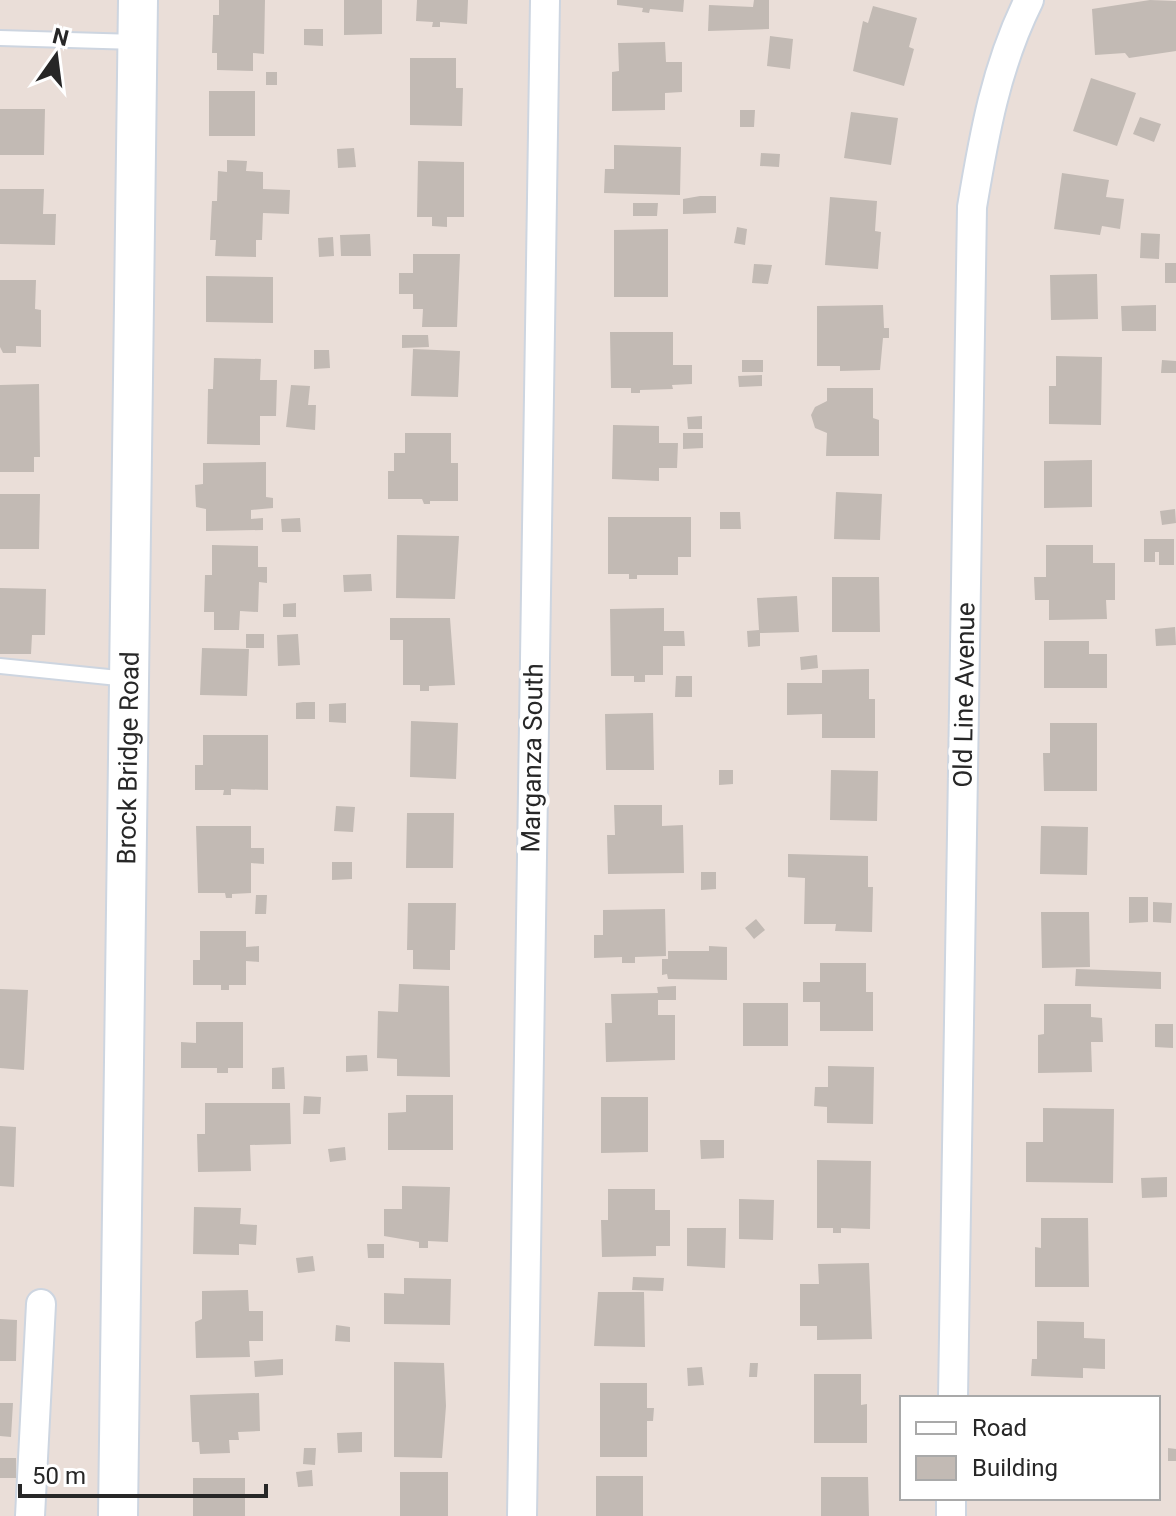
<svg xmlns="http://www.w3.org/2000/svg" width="1176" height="1516" viewBox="0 0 1176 1516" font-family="Roboto,sans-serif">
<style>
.building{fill:#c2bab4}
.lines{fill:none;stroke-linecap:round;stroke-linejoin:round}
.lane-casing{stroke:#cdd5e0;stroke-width:18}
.street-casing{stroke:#cdd5e0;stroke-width:32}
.secondary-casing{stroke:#cdd5e0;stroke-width:42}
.lane{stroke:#fff;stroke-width:14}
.street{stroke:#fff;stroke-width:28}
.secondary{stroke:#fff;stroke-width:38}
.labels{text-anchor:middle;stroke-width:8;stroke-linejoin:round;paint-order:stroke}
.street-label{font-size:26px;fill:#272727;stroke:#fff}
</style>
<rect width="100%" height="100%" fill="#eaded8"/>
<path class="building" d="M219 0H265L264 54 253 53V71L217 70V53H212L213 22V15H219Z
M344 0H382V34L344 35Z
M417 0H468L467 24 440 22V27H432L433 22 416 21Z
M617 0H684L683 12 650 9 649 13 642 12 643 8 617 5Z
M754 0H769V29L708 31 709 5 753 7Z
M1150 0 1176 1V51L1129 58 1125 53 1095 55 1092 9Z
M873 6 917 18 909 47 914 49 904 86 853 71 863 21 868 23Z
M304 29H323V46L304 45Z
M770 36 793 39 790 69 767 66Z
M665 42 666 62H682V92L665 93V110L612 111V72L619 71 618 43Z
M410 58H456V88H463L462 126 410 125Z
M266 72H277V85H266Z
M1091 78 1136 93 1117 146 1073 131Z
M209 91H255V136H209Z
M0 109H45L44 155H0Z
M740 110H755L754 127H740Z
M851 112 898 118 891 165 844 158Z
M1140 117 1161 124 1154 142 1133 134Z
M614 145 681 147 680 195 604 193 605 169H614Z
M354 148 356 167 338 168 337 149Z
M761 153 780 154 779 167 760 166Z
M227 160 247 161 246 171 263 172V189L290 190 289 214 263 213 262 240H256V257L215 256 216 240H210L212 201H217L218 171 227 172Z
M418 161 464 162V217H447V227L432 226V217H417Z
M1062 173 1109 180 1106 197 1124 199 1120 229 1102 226 1100 235 1054 229Z
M0 189H44L43 214H56L55 245 0 244Z
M700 196H716V213L683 214V199Z
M830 197 877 201 875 231 881 232 878 269 825 265Z
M633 203H658L657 216H633Z
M737 227 747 229 745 245 734 243Z
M668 229V297H614V230Z
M1141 233 1160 234 1159 259 1140 258Z
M370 234 371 256H341L340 235Z
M333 237 334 256 319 257 318 238Z
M413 254H460L457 327H422L423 309H413V294H399V273H413Z
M1165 263H1176V283H1165Z
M754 264 772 265 768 284 752 283Z
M1097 274 1098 319 1051 320 1050 275Z
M206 276 273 277V323L206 322Z
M0 280H36L35 309 41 310V347L16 346V353H3L0 347Z
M883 305 884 328H889V338H883L880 370 840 371V366H817V306Z
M1156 305V331H1122L1121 306Z
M610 332H673V365H692V384L672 385 673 389 640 390V393H631V388H611Z
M402 335H428L429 347 402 348Z
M413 349 460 351 458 397 411 396Z
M314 350H329L330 368 314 369Z
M1056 356 1102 357 1101 425 1049 424V386H1056Z
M214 358 261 359 260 380H277L276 416H260V445L207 444 208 389H213Z
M742 360H763V372H742Z
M1162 360 1176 361V373H1161Z
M762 375V386L739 387 738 376Z
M39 384 40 457H34V472H0V385Z
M291 385 310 386 308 405H316L315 430 286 427Z
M827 388H873V418L879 420V456H826L827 433 815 428 811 415 815 407 827 401Z
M702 416V429H688L687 417Z
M613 425 659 426V443H678L677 468H659V481L612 479Z
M405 433H451V463H458V501H430V504H424L422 499H388V471H394V453H405Z
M683 433H703V448L683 449Z
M1092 460V507L1044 508V461Z
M266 462V497L273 498V508L251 510V519L263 518V530L206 531V509L196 507 195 485 203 484V463Z
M836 492 882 494 880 540 834 539Z
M0 494H40L39 549H0Z
M1175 509 1176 523 1162 525 1160 511Z
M720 512H740L741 529H720Z
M608 517H691V557H678V575H637V579H629V574H608Z
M300 518 301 532H282L281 519Z
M397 535 459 536 455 599 396 598Z
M1144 539H1174V565H1159V552H1155V562H1144Z
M212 545 258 546V567H267V583L259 582 258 612 240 611 239 630H214V612H204L205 575H212Z
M1046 545H1093V563H1115V600H1106L1107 619 1049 620V600H1035L1034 577H1046Z
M371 574 372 591 344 592 343 575Z
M832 577H879L880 632H832Z
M0 588 46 589 45 635H32L31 654H0Z
M797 596 799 632 760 633V646L748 647 747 631 759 630 757 598Z
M296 603V617H283V604Z
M664 608V631H684L685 646H663V675H645V682H634V676H611L610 609Z
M390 618H450L455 685 429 686V691H420V685H403V640H390Z
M1175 627 1176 645 1156 646 1155 629Z
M246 634H264V648H246Z
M298 634 300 665 278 666 277 635Z
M1044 641H1089V654H1107V688H1044Z
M202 648 249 649 247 696 200 695Z
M817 655 818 668 801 670 800 657Z
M869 669V699H875V738H822V714L787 715V683H822V670Z
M676 676H692V697H675Z
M303 702H315V719H296V703Z
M346 703V723L329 722V704Z
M653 713 654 770H606L605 714Z
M411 721 458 723 456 779 410 777Z
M1050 723H1097V791H1044L1043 753H1050Z
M203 735H268V790L231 789V795H223L224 790H195V765H203Z
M719 770H733V784L719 785Z
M831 770 878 771 877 821 830 820Z
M614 805H662V826L683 825 684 873 608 874 607 835H615Z
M336 806 355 807 353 832 334 831Z
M407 813H454L453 868H406Z
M196 826H251V848H264V864L251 863V893L232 894V898H226L225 893H198Z
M1041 826 1088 827 1087 875 1040 874Z
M788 854 868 856V887H873L872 932 835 931 836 924H804L805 878 788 877Z
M332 862H352V879L332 880Z
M701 872H716V889L701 890Z
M256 895H267L266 914H255Z
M1129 897H1148V922L1129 923Z
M1153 902 1172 903 1171 923 1153 922Z
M408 903H456L455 950H450V970L413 969V950H407Z
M665 909 666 956 635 957V963H622V957L594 958V935H603V910Z
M1041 912H1089L1090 967 1042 968Z
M756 919 765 930 754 939 745 928Z
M200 931H246V947L259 946V962L246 961V985H229V990H221V985H193V960H200Z
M709 946 727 947V980L668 979 667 974 662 975V959H668V951H709Z
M820 963H866V992H873V1031H820V1002H803V982H820Z
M1076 969 1161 972V989L1075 986Z
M399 984 449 986 450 1077 397 1076V1059L377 1058 378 1011 398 1012Z
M676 986V1000H658V1015H675V1060L606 1062 605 1023H612L611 994 658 993 657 987Z
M0 989 28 990 24 1070 0 1068Z
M743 1003H788V1046H743Z
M1044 1004H1091V1017L1102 1018 1103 1042H1091L1092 1072 1038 1073V1035L1044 1034Z
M196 1022H243V1068H228V1073H217V1068H181V1042L196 1043Z
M1155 1024H1173V1048L1155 1047Z
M367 1055 368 1071 346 1072V1056Z
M828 1066 874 1067 873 1124 827 1123V1107L814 1106 815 1087H828Z
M284 1067 285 1089H272V1068Z
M406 1095H453V1150H388V1113L406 1112Z
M304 1096 321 1097 320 1114H303Z
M601 1097H648V1152L601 1153Z
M205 1103H290L291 1144 250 1145 251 1171 198 1172 197 1134H205Z
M1043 1108 1114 1109 1113 1183 1026 1182V1142H1043Z
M0 1126 16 1127 14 1187 0 1186Z
M700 1140H724V1158L701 1159Z
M345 1147 346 1160 330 1162 328 1149Z
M817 1160 871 1161 870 1229 841 1228V1233H833V1228H817Z
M1167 1177V1197L1142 1198 1141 1178Z
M402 1186 450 1187 448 1242 428 1241V1248H419V1242L384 1236V1209H402Z
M608 1189H655V1210H670V1246H656V1256L602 1257 601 1220H608Z
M739 1199 774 1200 773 1240 739 1239Z
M194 1207 241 1208 240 1224 257 1225 256 1245 239 1244V1255L193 1254Z
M1041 1218H1088L1089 1287H1035V1247L1041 1248Z
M687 1228H726L725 1268 687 1266Z
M367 1244H384V1258H368Z
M313 1256 315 1271 298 1273 296 1258Z
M869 1263 872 1339 817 1340V1326H800V1284H819L818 1264Z
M633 1277 664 1278 663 1291 632 1290Z
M404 1278 451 1279 450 1325 384 1324V1293L404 1294Z
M248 1290 249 1311H263V1341H249L250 1357 196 1358 195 1322 202 1319V1291Z
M598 1292H644L645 1347 594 1346Z
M0 1319 17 1320 16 1361H0Z
M1037 1321 1084 1322V1338L1105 1339V1369L1083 1368V1378L1031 1376 1032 1359H1037Z
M336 1325 350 1327V1342L335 1341Z
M283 1359V1375L255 1377 254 1361Z
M394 1362 444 1363 446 1406 442 1458 394 1457Z
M750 1363H758L757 1377H749Z
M702 1367 704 1385 688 1386 687 1368Z
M814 1374H861V1405L867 1404V1443H814Z
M600 1383H647V1408H654L653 1421H647V1457H600Z
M259 1393 260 1431 238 1432 239 1440H229L230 1453 200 1454 199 1442H192L190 1395Z
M0 1403H13L11 1437 0 1436Z
M362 1432V1452L338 1453 337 1433Z
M304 1448H316L315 1465 303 1464Z
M1168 1448 1176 1449V1461H1168Z
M0 1458H16V1478H0Z
M312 1470 313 1486 298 1487 296 1472Z
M400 1472H448V1516H400Z
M596 1476H643V1516H596Z
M821 1477H868L869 1516H821Z
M193 1478H245V1516H193Z"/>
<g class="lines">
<defs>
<path id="lane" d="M0 38 137 42
M0 666 128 679"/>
<path id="street" d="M953 1398 972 207C984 135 996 66 1029 0
M30 1516 41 1304
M522 1516 545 0
M951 1516V1498"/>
<path id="secondary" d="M118 1516 138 0"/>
</defs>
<use href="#lane" class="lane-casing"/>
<use href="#street" class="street-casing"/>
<use href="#secondary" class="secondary-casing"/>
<use href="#lane" class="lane"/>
<use href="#street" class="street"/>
<use href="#secondary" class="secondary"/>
</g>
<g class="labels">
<g class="street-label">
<text transform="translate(964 695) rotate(-89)" y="9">Old Line Avenue</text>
<text transform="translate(128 758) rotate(-89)" y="9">Brock Bridge Road</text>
<text transform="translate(532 758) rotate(-89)" y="9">Marganza South</text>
</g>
</g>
<rect x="900" y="1396" width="260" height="104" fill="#ffffff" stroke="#a9a9a9" stroke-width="2"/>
<rect x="916" y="1422" width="40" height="12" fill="#ffffff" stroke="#a9a9a9" stroke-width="2"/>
<text x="972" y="1436" font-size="24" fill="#272727">Road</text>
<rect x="916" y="1456" width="40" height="24" fill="#c2bab4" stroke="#a9a9a9" stroke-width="2"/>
<text x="972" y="1476" font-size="24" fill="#272727">Building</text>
<g transform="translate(56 56) rotate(14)" stroke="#ffffff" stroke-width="6" paint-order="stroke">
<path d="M0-6L14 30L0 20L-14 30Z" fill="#272727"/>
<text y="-12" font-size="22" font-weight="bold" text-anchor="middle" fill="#272727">N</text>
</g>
<path d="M20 1484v12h246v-12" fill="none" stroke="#272727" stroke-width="4"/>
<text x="32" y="1484" font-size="24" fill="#272727" stroke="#ffffff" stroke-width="6" paint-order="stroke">50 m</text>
</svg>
